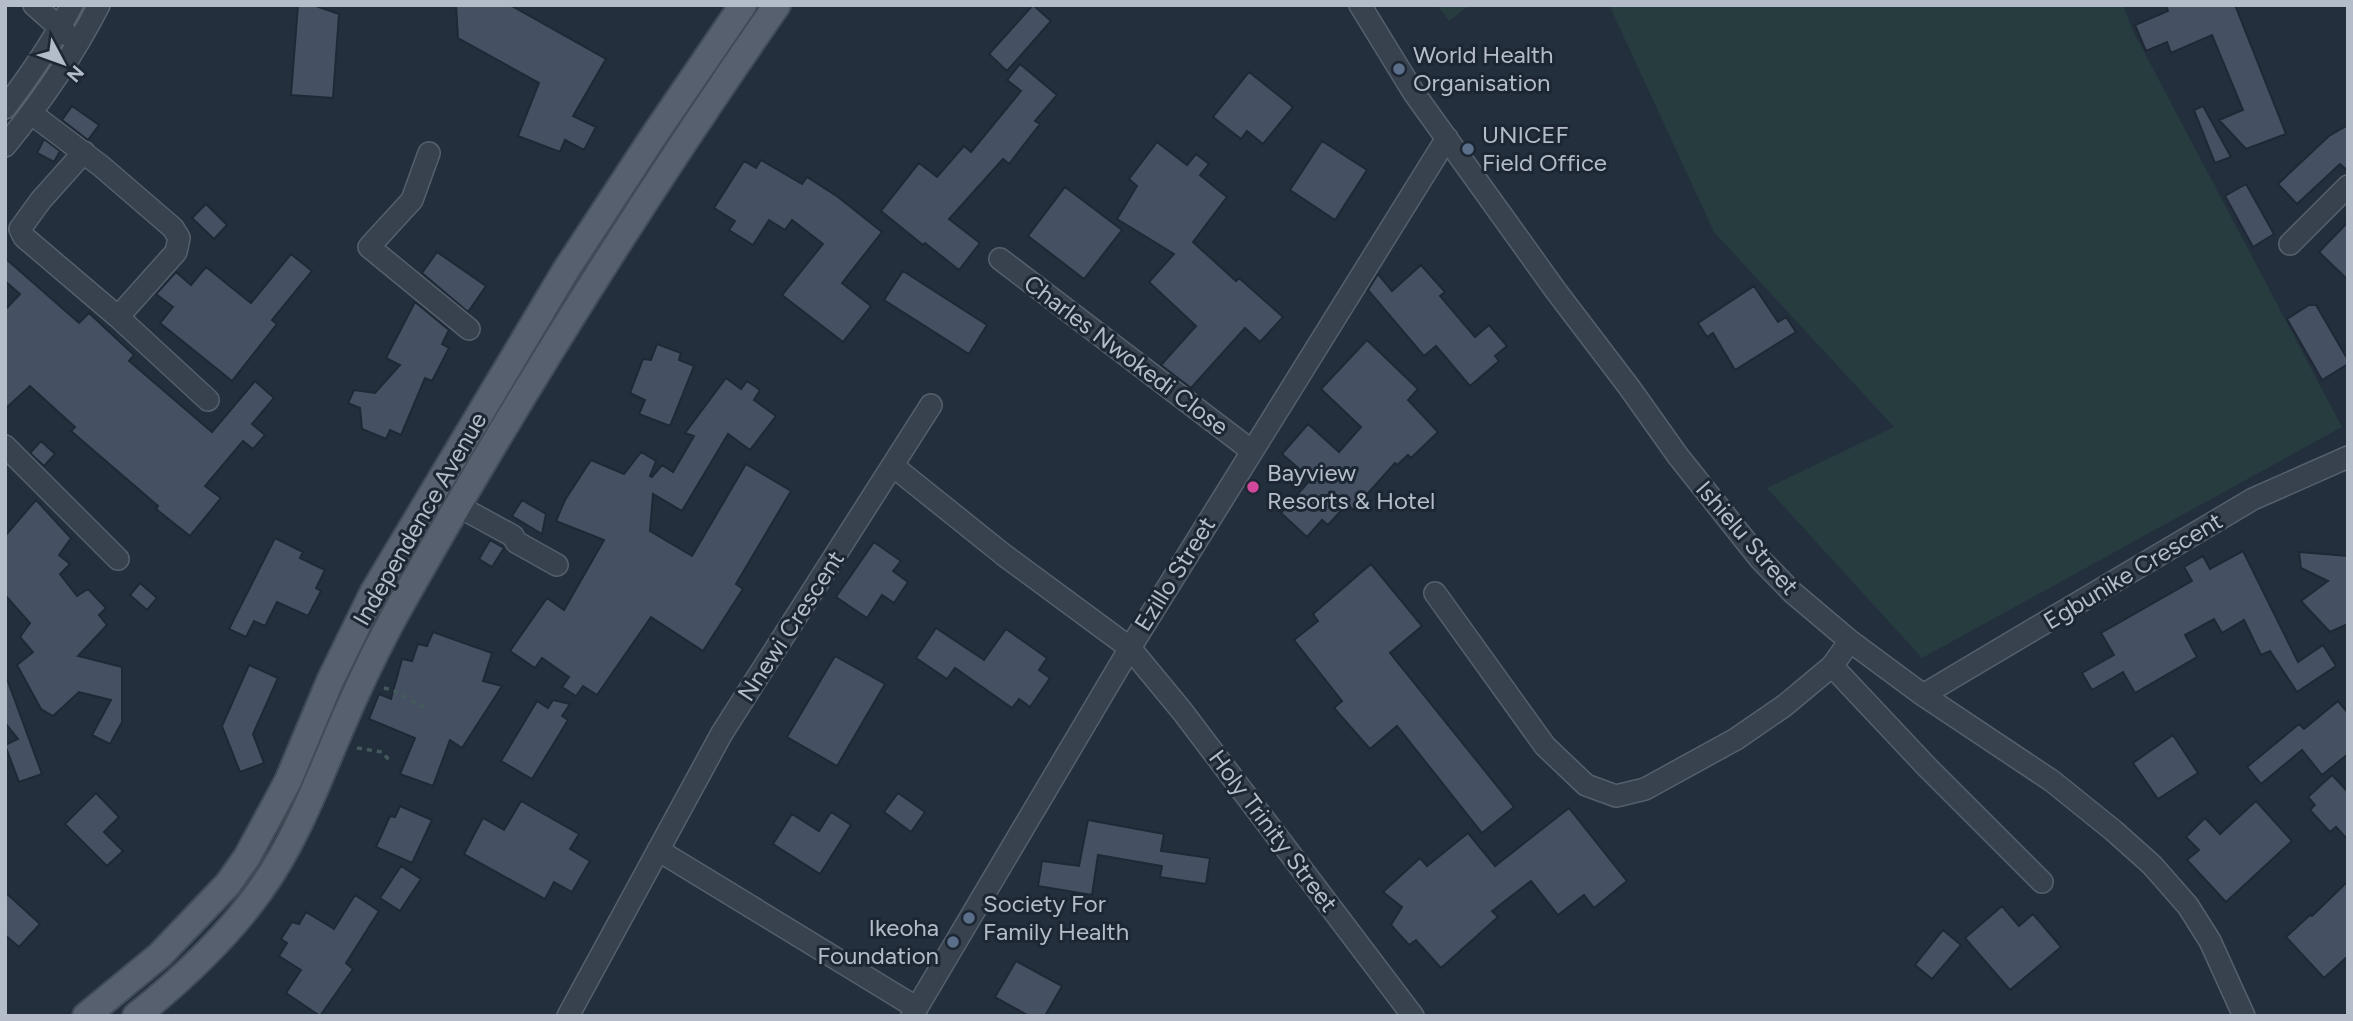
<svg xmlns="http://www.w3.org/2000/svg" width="2353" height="1021" viewBox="0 0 2353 1021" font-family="Figtree,sans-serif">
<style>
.green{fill:#263c3f}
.building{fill:#455162;stroke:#1f2835;stroke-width:2}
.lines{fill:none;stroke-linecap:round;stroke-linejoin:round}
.minor-casing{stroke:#565f6c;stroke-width:24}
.major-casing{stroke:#414a57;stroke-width:30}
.path{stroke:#44595c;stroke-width:3.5;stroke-dasharray:5 5;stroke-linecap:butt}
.minor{stroke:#38414e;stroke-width:21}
.major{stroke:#56606e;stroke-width:26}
.service-dot{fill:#5c6f8a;stroke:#1d2633;stroke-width:2.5}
.hotel-dot{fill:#d1479c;stroke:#1d2633;stroke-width:2.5}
.labels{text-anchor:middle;stroke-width:6;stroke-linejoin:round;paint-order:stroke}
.poi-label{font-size:24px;fill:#b4bcc9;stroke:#1d2633;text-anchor:start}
.street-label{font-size:24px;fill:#b4bcc9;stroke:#1d2633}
</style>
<rect width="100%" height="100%" fill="#242f3e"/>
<path class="green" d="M1437 5H1470L1449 21Z
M1609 5H2123L2133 31 2342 427 1922 658 1767 488 1894 427 1714 232Z"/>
<path class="building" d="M298 5H313L339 14 333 98 291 95Z
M456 5H510L606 59 573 116 596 127 584 150 565 140 560 152 518 136 539 83 458 38Z
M1033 5 1051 21 1007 71 989 54Z
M2166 5H2235L2286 134 2246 149 2219 120 2243 110 2212 35 2171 53 2167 42 2146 51 2135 25 2168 11Z
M1020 64 1057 95 1035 121 1040 124 1009 164 1003 159 949 219 980 243 959 270 925 243 923 245 881 211 919 163 937 177 964 146 971 152 1021 91 1007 80Z
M1249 72 1293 107 1263 144 1247 131 1241 139 1213 117Z
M72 106 99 125 88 140 62 120Z
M2203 106 2231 157 2215 163 2194 110Z
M2348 125V171L2340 164 2297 204 2278 184 2329 136Z
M44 139 60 151 54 162 37 153Z
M1322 141 1367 170 1335 220 1290 190Z
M1157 142 1187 165 1196 154 1209 164 1200 175 1227 197 1193 242 1236 281 1239 278 1283 317 1260 342 1245 328 1191 388 1161 365 1196 326 1149 282 1174 254 1117 219 1137 186 1129 179Z
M761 160 802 184 807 177 838 197 882 232 842 283 871 306 843 342 782 295 823 244 792 220 785 230 769 220 753 245 729 230 735 221 714 208 744 161 756 168Z
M2246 184 2274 234 2253 247 2225 196Z
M1065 187 1122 230 1084 279 1028 236Z
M206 204 227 225 214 239 192 218Z
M2348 222V280L2319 252Z
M437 252 486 286 468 312 422 273Z
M291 254 312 271 272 320 277 324 232 381 160 323 173 307 156 294 176 272 191 285 206 267 251 303Z
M5 258 79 323 89 313 134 355 129 361 212 432 255 381 274 398 252 424 265 435 253 449 243 441 205 486 221 498 190 536 156 509 158 506 71 431 75 427 30 386 5 409V310L20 294 5 281Z
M1421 265 1445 292 1440 296 1475 337 1489 325 1507 346 1495 356 1499 361 1470 386 1436 346 1424 356 1368 290 1378 274 1392 291Z
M903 271 987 325 969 354 884 300Z
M1754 286 1778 322 1786 317 1796 332 1735 370 1713 333 1707 337 1698 323Z
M415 302 449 330 442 344 449 348 432 381 425 378 401 435 390 430 386 439 362 429 360 408 348 403 354 390 375 393 400 365 386 358Z
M2309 305H2316L2348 360V364L2322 380 2287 319Z
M1367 340 1418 389 1408 400 1438 432 1411 458 1408 455 1397 465 1395 463 1353 510 1347 504 1328 525 1322 520 1307 537 1281 513 1311 479 1282 454 1308 424 1339 452 1361 427 1321 389Z
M657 344 681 353 679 360 694 366 670 426 639 414 645 400 630 393 643 359 651 360Z
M726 378 741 389 747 381 760 390 754 400 776 416 750 450 728 434 682 511 653 494 650 531 692 556 746 464 791 491 736 584 743 589 703 651 651 617 597 695 583 686 576 696 562 687 569 677 542 658 535 668 510 651 547 598 564 610 604 540 556 521 565 500 591 460 624 474 641 452 656 461 650 476 652 477 662 465 673 472 694 436 685 433Z
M41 441 55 454 44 466 30 453Z
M36 500 71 538 59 555 70 564 60 574 77 596 88 589 106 608 99 615 107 625 78 656 122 667V722L110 744 92 735 111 700 79 692 53 716 41 709 17 665 33 652 20 637 30 623 5 595V536Z
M522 500 546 514 542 534 512 516Z
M275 538 303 552 300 558 325 570 316 588 321 591 308 616 277 602 265 626 254 621 246 637 229 629Z
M490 540 504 548 492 567 479 559Z
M874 542 901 561 893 571 908 582 894 603 882 595 867 618 836 597Z
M2243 551 2298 662 2323 645 2336 666 2297 692 2270 651 2261 655 2244 620 2222 633 2214 619 2185 635 2197 657 2135 693 2123 672 2092 690 2082 673 2114 655 2101 633 2192 581 2184 567 2203 556 2210 569Z
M2299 552 2348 556V624L2330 632 2301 601 2328 581 2301 568Z
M1371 564 1422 626 1390 653 1514 807 1482 833 1397 726 1370 749 1334 708 1342 701 1294 640 1318 621 1313 614Z
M140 583 157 598 147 610 130 595Z
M936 628 984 660 1006 629 1047 658 1039 670 1050 678 1030 707 1019 699 1012 708 955 668 947 679 916 658Z
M433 632 492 653 483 681 502 686 462 748 450 740 433 786 400 774 415 738 369 719 379 694 391 699 402 659 412 661 418 644 427 646Z
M835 656 885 684 837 766 787 737Z
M249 665 278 678 253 734 264 763 240 772 222 726Z
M5 679H7L42 774 19 782 5 745 18 739 5 723Z
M553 700 570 704 562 716 568 720 532 779 501 761 537 701 548 708Z
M2338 701 2348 713V754L2322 775 2302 750 2261 784 2247 767 2299 724 2304 729Z
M2173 735 2198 773 2158 799 2133 763Z
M2332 775 2348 792V840L2336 827 2330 832 2310 810 2315 805 2308 797Z
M96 793 119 817 104 832 123 851 107 866 65 824Z
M898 793 925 812 911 832 884 812Z
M521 801 579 834 570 849 590 861 572 892 554 882 545 899 464 854 483 818 504 830Z
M2256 801 2292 841 2226 902 2187 860 2199 850 2186 837 2205 818 2220 834Z
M400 806 432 820 412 863 376 847 390 816 395 817Z
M1569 808 1627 881 1594 908 1584 895 1558 915 1531 881 1492 911 1498 917 1441 968 1416 940 1409 945 1391 925 1402 907 1383 892 1420 858 1427 866 1468 833 1495 866Z
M831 812 851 825 820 874 773 844 792 814 819 831Z
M1088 820 1164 834 1161 851 1210 858 1206 884 1160 877 1162 866 1098 855 1092 895 1038 886 1042 861 1079 866Z
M401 866 421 879 400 911 380 898Z
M2348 881V956L2324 978 2286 937 2310 915 2312 916Z
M5 892 40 924 19 947 5 935Z
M355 895 379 911 346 963 353 969 320 1016 286 993 301 970 279 956 287 943 281 939 292 922 299 924 306 912 334 929Z
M2002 906 2019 926 2033 914 2061 947 2010 990 1965 938Z
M1943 930 1961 945 1932 979 1915 965Z
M1016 961 1062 986 1045 1016H1029L995 997Z"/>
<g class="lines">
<defs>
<path id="minor" d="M34 5 69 36
M1360 5 1414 93 1556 291 1629 387 1678 456 1760 559 1792 592 1850 641 1923 695 2052 781 2114 831 2152 865 2188 906 2210 941 2244 1016
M5 108C30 75 53 42 72 5
M32 114 101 166 173 228 179 238 176 252 118 317 208 400
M5 146C41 102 73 56 99 5
M84 152 41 200 20 229 24 237 118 317
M429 153 412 200 369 247 469 329
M2290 244 2348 186
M1000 259 1252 451
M5 446 118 559
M893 466 1004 555 1130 648 1182 711 1413 1016
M458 506 513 536 516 542 557 565
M1435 593 1545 746 1586 785 1616 796 1645 789 1736 739 1784 706 1832 666 1850 641
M1832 666 1927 767 2042 882
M1923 695 2253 499 2348 457
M658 850 917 1008
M568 1016 722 733 931 405
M912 1016 1130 648 1447 138"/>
<path id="major" d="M86 1016 160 955 228 884 247 857 288 781 330 681 373 593 566 270 653 137 743 5
M136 1016C181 980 225 939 259 892 291 848 312 796 333 746 353 698 375 650 401 604 517 399 642 199 777 5"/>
</defs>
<use href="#minor" class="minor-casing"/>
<use href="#major" class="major-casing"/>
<path class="path" d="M384 688 393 690 426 709
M357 748 382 752 390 761"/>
<use href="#minor" class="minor"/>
<use href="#major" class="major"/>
</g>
<g class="service-dot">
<circle cx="1399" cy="69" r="7"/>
<circle cx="1468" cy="149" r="7"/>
<circle cx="969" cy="918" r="7"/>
<circle cx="953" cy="942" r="7"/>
</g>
<circle class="hotel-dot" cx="1253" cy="487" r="7"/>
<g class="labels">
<g class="poi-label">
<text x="1413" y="63">World Health<tspan x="1413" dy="28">Organisation</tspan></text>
<text x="1482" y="143">UNICEF<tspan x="1482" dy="28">Field Office</tspan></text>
<text x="1267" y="481">Bayview<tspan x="1267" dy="28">Resorts &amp; Hotel</tspan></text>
<text x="983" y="912">Society For<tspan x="983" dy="28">Family Health</tspan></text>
<text x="939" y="936" text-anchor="end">Ikeoha<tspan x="939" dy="28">Foundation</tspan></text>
</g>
<g class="street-label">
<text transform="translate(1126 355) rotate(37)" y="8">Charles Nwokedi Close</text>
<text transform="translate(420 519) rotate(-60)" y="8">Independence Avenue</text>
<text transform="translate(1747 538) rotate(49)" y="8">Ishielu Street</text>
<text transform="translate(2133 571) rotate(-31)" y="8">Egbunike Crescent</text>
<text transform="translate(1175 574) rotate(-58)" y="8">Ezillo Street</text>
<text transform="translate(791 626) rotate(-57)" y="8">Nnewi Crescent</text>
<text transform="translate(1273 831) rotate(53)" y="8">Holy Trinity Street</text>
</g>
</g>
<rect width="2353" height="1021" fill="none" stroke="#b4bcc9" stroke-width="14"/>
<g transform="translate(63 63) rotate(131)" stroke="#1d2633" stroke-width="5" paint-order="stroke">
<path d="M0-5L12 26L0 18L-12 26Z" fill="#b4bcc9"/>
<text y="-10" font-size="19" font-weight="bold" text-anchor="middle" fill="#b4bcc9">N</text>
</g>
</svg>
